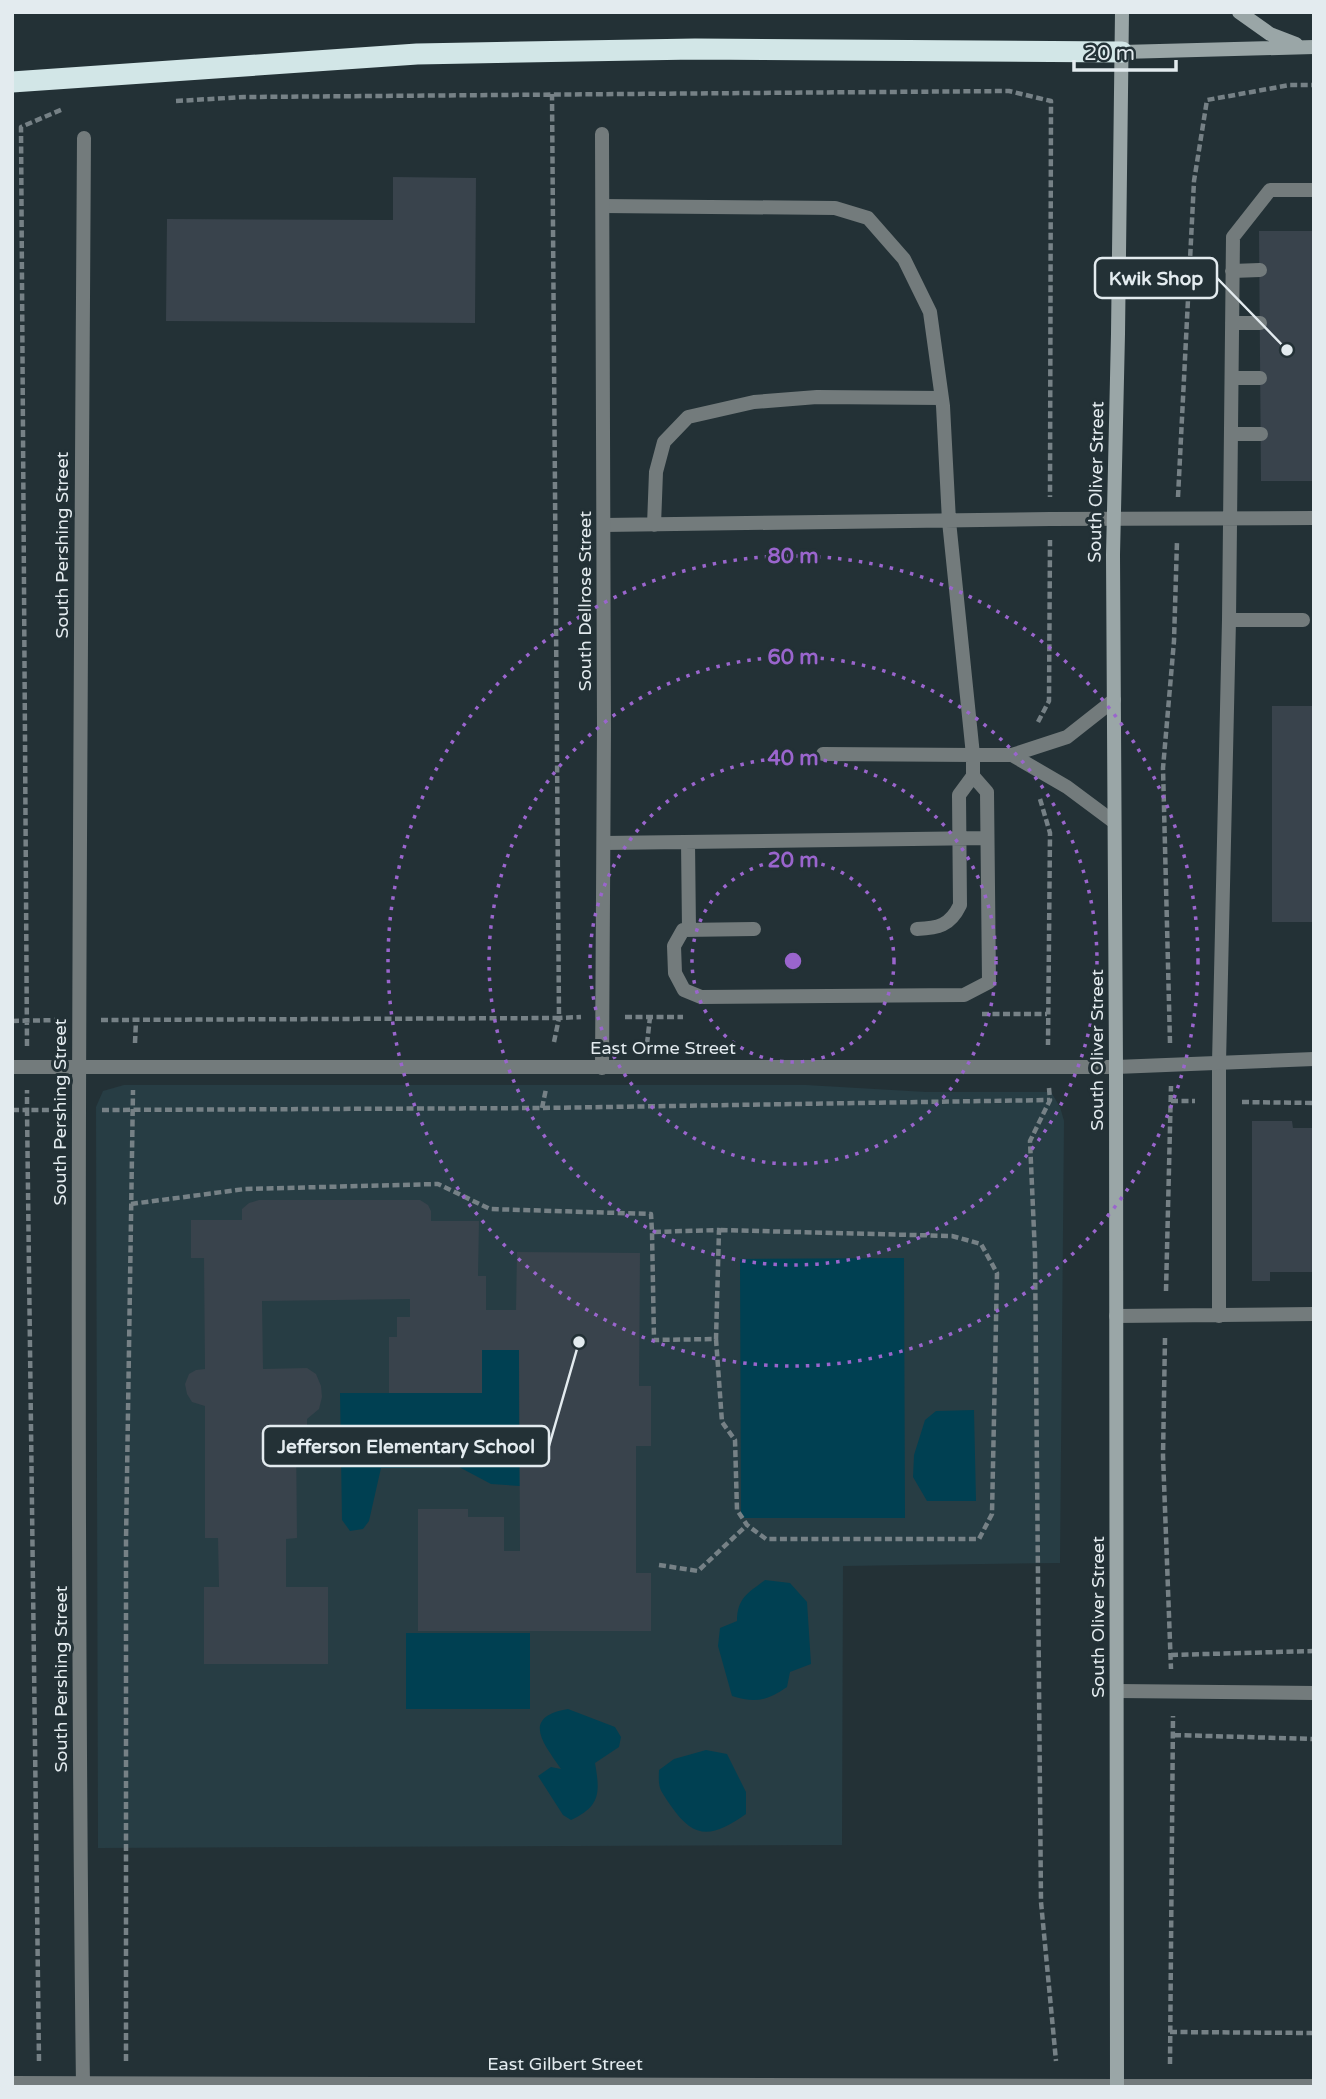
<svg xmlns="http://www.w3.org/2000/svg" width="1326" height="2099" viewBox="0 0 1326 2099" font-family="'Varela Round',sans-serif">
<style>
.built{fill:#273d44}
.green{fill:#004052}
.building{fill:#39434c}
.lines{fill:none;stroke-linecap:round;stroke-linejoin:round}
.path{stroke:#768186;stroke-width:4.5;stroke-dasharray:7 3.5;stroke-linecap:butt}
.lane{stroke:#737b7c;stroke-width:14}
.street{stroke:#737b7c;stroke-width:14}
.secondary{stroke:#9aa6a7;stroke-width:14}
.highway{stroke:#d2e6e7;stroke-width:21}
.ring{fill:none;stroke:#9a65cd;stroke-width:3.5;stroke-dasharray:3.5 7}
.labels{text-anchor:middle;stroke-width:6;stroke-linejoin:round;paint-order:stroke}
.street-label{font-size:18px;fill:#e3ebef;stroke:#233136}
.centre{fill:#9a65cd;stroke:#233136;stroke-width:3.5}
.ring-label{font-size:21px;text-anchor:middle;font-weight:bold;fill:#9a65cd;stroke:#233136;stroke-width:6;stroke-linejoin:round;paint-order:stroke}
.leader{fill:none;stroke:#e3ebef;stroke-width:2.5}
.callout-dot{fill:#e3ebef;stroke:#233136;stroke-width:2.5}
.callout{fill:#233136;stroke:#e3ebef;stroke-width:2.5}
.callout-label{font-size:19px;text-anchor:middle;font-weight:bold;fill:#e3ebef}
</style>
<rect width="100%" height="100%" fill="#233136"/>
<path class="built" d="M124 1085H806L926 1092H1051L1060 1107 1064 1121 1060 1563 843 1566 842 1845 98 1848 96 1107 103 1091Z"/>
<path class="green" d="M904 1258 905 1518H741L740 1259Z
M482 1350H519L520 1486 491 1484 459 1467 381 1468 369 1521 363 1529 350 1531 342 1520 340 1393H482Z
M974 1410 976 1501H927L913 1477 914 1455 925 1420 936 1411Z
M765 1580 790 1583 807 1602 811 1664 790 1672 787 1687C767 1701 755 1703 732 1696L718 1646 720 1628 737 1621C737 1598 748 1593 765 1580Z
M530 1633V1709H406V1633Z
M568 1709 615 1727 621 1737 619 1747 595 1763C600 1792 601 1806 571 1820L563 1815 538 1776 551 1767 561 1769C543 1743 521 1717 568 1709Z
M706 1750 727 1754 746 1792V1814C713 1837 695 1841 671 1806 660 1789 658 1790 659 1770L674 1759Z"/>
<path class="building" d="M393 177 476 178 475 323 166 321 167 219 393 220Z
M1259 231H1314V481H1261Z
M1272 706H1314V922H1272Z
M1252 1121H1292L1293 1128H1314V1272H1270V1281H1252Z
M259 1200H420L428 1205 431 1211V1221H479L478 1276H486V1310H516L517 1252 640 1253 639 1386H651V1446H636V1573H651V1631H418V1509H468V1517H504V1551H520L519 1350H482V1393H389V1337H397V1317H410V1299L262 1301 263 1369 307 1368 316 1374 321 1386 322 1397 319 1409 307 1419V1434H296L297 1538 286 1539V1587H328V1664H204V1587H219L218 1538H205V1406L192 1402 187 1394 185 1384 189 1374 196 1370 205 1369 204 1258H191V1220H242V1209L249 1203Z"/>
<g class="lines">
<path class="path" d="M176 101 244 97 1009 91 1051 101 1050 497
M1178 497 1194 181 1207 100 1290 85H1314
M1038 722 1049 701 1050 540
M1040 799 1050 833 1048 1045
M982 1014H1047
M625 1017H683
M101 1020 559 1018 552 94
M12 1021 57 1020
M554 1042 559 1018 581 1017
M135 1043 136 1020
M1170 1043 1163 768 1174 641 1177 541
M647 1044 650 1017
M27 1046 21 127 63 109
M1049 1088 1050 1100 1030 1141 1035 1254 1041 1902 1056 2061
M1171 1101H1195
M1242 1102 1314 1103
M542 1108 546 1089
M12 1110H27V1090
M102 1110 542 1108 1050 1100
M131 1204 245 1189 438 1184 490 1209 651 1214 652 1232 654 1340 716 1339 719 1230 652 1232
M1166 1291 1171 1086
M1165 1338 1163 1456 1171 1669
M716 1339 722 1422 735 1440 737 1510 747 1525 766 1539H979L992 1514 997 1273 981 1244 952 1236 719 1230
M659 1565 698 1571 747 1525
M1171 1655 1314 1651
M1174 1735 1314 1739
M1170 2032 1314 2033
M39 2061 27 1110H55
M126 2061V1541L133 1090
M1170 2064 1173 1716"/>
<path class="lane" d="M603 206 835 208 868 218 904 259 930 312 943 406 949 521 973 755 823 754
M1232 271 1260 270
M1232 323H1260
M1232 378H1260
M1231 434H1261
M604 525 1050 519 1314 518
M654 525 656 472 664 442 688 417 754 402 817 397 941 398
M1229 620H1303
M1012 755 1067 787 1114 822
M688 842 689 930
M604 843 987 838
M754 929 683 930 674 946 675 973 684 990 701 997 964 995 989 982 987 792 973 776
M917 929C938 928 950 926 960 905L959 795 973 776V755H1012L1067 737 1114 700
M1116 1316 1314 1314
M1219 1316V1063L1229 620 1233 237 1270 190H1314
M1117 2086H1314"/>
<path class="street" d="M602 134 604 728 602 1068
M12 1067H1116L1314 1059
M1118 1691 1314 1693
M12 2083 1117 2086
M83 2087C75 1437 80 787 84 138"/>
<path class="secondary" d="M1239 12 1270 34 1296 44
M1122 52 1314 47
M1117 2087 1116 1067 1113 555 1118 334 1122 12"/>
<path class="highway" d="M12 82 417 54 695 49 1122 52"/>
</g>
<g class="ring">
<circle cx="793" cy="961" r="101"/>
<circle cx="793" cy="961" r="203"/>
<circle cx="793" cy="961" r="304"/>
<circle cx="793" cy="961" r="405"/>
</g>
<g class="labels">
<g class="street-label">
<text transform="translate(1096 482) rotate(-89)" y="6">South Oliver Street</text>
<text transform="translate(62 545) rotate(-90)" y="6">South Pershing Street</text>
<text transform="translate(585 601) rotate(-90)" y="6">South Dellrose Street</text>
<text x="663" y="1054">East Orme Street</text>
<text transform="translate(1097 1050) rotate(-90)" y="6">South Oliver Street</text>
<text transform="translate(60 1112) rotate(-90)" y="6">South Pershing Street</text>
<text transform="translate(1098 1617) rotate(-90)" y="6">South Oliver Street</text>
<text transform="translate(61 1679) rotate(-90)" y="6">South Pershing Street</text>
<text x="565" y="2070">East Gilbert Street</text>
</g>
</g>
<circle cx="793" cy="961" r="10" class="centre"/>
<g class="ring-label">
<text x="793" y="563">80 m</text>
<text x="793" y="664">60 m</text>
<text x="793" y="765">40 m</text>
<text x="793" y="867">20 m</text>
</g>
<path class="leader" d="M1287 350L1217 278M579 1342L549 1446"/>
<g class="callout-dot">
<circle cx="1287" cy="350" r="7"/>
<circle cx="579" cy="1342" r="7"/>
</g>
<g class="callout">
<rect x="1095" y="258" width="122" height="40" rx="7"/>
<rect x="263" y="1426" width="286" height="40" rx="7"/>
</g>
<g class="callout-label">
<text x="1156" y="285">Kwik Shop</text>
<text x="406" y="1453">Jefferson Elementary School</text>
</g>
<rect width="1326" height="2099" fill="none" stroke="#e3ebef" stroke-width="28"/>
<path d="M1074 60v10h102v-10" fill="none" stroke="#e3ebef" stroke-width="3.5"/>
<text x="1084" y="60" font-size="21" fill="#e3ebef" stroke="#233136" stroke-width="5" paint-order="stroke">20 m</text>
</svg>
